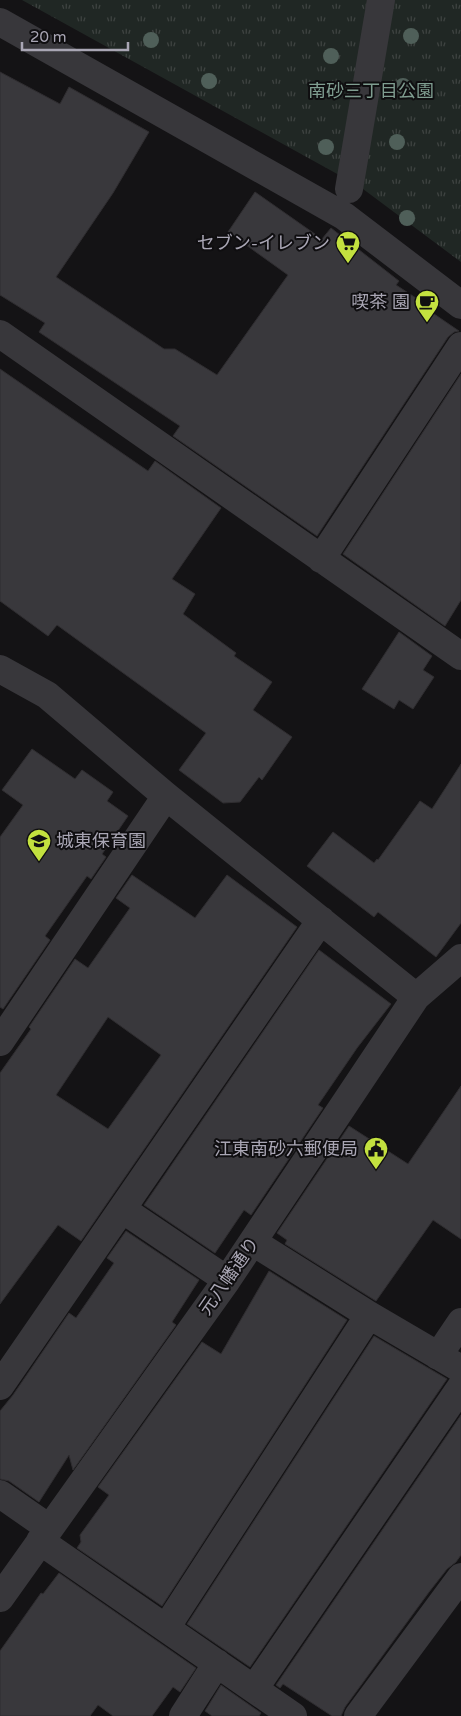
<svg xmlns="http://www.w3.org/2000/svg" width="461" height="1716" viewBox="0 0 461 1716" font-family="'Varela Round','Noto Sans JP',sans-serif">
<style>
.park{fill:url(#park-tufts)}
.building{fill:#39383c;stroke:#2f2d30;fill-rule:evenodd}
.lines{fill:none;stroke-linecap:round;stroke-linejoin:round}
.minor{stroke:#38373b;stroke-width:28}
.tree{fill:#4f5f59}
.labels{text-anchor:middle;stroke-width:4;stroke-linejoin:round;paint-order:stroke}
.park-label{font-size:18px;fill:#7f9d90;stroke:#0f0e10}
.poi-label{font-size:18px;fill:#a9a6b4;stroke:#0f0e10;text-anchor:end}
.street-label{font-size:18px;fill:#a9a6b4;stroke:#0f0e10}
</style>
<defs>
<pattern id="park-tufts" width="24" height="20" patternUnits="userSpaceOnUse" patternTransform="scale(1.25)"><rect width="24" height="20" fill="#202724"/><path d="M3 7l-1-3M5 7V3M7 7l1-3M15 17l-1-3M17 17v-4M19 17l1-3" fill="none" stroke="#3e4341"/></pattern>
</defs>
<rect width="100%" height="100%" fill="#141315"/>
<path class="park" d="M22 0H461V262L359 186Z"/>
<path class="building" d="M0 72 60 104 69 87 149 132 113 193 56 277 164 349H175L217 375 288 275 228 232 255 192 322 239 331 228 399 281 396 285 419 300 418 303 459 331 454 332 448 337 317 536 173 436 180 426 39 332 45 323 0 295Z
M0 369 148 471 155 461 221 508 172 579 195 594 183 614 236 653 234 656 272 682 253 710 292 737 262 780 259 777 240 802 223 803 179 770 206 733 57 625 48 636 0 601Z
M461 374V600L445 626 343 554Z
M399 632 432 656 423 670 434 677 413 709 399 700 394 709 362 689Z
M32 749 75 779 82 770 113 792 107 801 128 816 102 854 106 857 91 879 87 876 45 936 50 940 3 1009 0 1007V837L23 805 2 790Z
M461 764V923L436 957 378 912 374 917 307 866 333 832 374 863 377 859 378 860 420 801 432 809Z
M132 875 195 918 227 875 297 927 81 1241 58 1225 0 1304V1073L31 1029 29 1027 75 959 88 968 130 908 116 898ZM108 1017 161 1055 108 1129 56 1095Z
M319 950 391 1004 357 1048 318 1105 323 1108 251 1215 244 1210 215 1253 144 1205Z
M461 1086V1239L433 1220 376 1301 285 1244 287 1240 277 1233 349 1126 408 1164Z
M126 1231 199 1280 172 1322 176 1325 73 1470 69 1455 39 1502 9 1481 0 1479V1411L13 1395 69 1313 76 1318 114 1263 107 1258Z
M269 1271 347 1320 162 1606 77 1548 81 1542 80 1535 109 1495 98 1487 202 1342 221 1354Z
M374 1336 447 1379 250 1667 187 1624Z
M461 1415V1555L456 1562 447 1569 429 1592 345 1707 341 1716H332L283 1684 280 1688 276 1685Z
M59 1573 196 1668 180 1692 173 1687 152 1716H113L98 1705 90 1716H0V1651L41 1593 43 1594Z
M221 1685 261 1713 259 1716H212L205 1711Z"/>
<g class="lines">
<path class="minor" d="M0 22 344 216 461 305
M349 189 381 0
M0 334 461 656
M321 559 461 346
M0 669 47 695 166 796 416 997
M0 1042 166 796
M122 1209 227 1280
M253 1242 369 1315 461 1369
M438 1356 461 1322
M0 1386 321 920
M0 1494 49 1528
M40 1541 293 1716
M0 1598 227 1280 416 997 461 958
M166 1628 369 1315
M254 1689 461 1387
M183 1716 217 1663
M358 1716 461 1577"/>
</g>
<g class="tree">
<circle cx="411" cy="36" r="8"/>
<circle cx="151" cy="40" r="8"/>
<circle cx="331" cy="56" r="8"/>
<circle cx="209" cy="81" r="8"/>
<circle cx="403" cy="86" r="8"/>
<circle cx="397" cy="142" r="8"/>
<circle cx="326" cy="147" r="8"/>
<circle cx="407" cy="218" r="8"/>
</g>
<defs>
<symbol id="supermarket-pin" viewBox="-11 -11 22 30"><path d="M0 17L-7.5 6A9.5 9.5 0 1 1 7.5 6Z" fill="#c3e13f" stroke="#0f0e10"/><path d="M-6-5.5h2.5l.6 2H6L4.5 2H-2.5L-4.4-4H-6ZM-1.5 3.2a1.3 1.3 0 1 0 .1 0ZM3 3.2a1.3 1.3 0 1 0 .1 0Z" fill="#111"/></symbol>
<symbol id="cafe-pin" viewBox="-11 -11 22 30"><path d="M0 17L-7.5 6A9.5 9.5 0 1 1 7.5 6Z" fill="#c3e13f" stroke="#0f0e10"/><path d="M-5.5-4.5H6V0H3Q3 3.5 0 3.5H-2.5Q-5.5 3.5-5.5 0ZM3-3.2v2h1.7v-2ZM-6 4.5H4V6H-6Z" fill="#111"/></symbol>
<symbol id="school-pin" viewBox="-11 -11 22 30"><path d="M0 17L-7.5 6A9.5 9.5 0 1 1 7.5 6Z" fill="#c3e13f" stroke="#0f0e10"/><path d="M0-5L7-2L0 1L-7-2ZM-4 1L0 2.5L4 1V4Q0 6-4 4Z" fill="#111"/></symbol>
<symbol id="civic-pin" viewBox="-11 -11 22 30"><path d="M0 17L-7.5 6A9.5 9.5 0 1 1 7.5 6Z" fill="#c3e13f" stroke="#0f0e10"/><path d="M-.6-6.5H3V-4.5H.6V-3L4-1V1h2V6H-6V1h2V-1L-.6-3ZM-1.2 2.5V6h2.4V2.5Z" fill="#111"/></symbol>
</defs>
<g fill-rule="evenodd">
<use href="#supermarket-pin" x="334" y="229" width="28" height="38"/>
<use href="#cafe-pin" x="413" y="288" width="28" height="38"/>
<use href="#school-pin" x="25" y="827" width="28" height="38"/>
<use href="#civic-pin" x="362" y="1135" width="28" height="38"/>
</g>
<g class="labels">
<g class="park-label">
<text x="371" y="97">南砂三丁目公園</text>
</g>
<g class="poi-label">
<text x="330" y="249">セブン-イレブン</text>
<text x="410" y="308">喫茶 園</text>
<text x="56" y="847" text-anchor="start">城東保育園</text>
<text x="358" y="1155">江東南砂六郵便局</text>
</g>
<g class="street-label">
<text transform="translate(229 1276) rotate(-55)" y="6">元八幡通り</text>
</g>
</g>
<path d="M22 42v8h106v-8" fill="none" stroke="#a9a6b4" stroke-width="2.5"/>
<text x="30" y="42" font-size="15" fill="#a9a6b4" stroke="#0f0e10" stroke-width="4" paint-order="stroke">20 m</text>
</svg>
